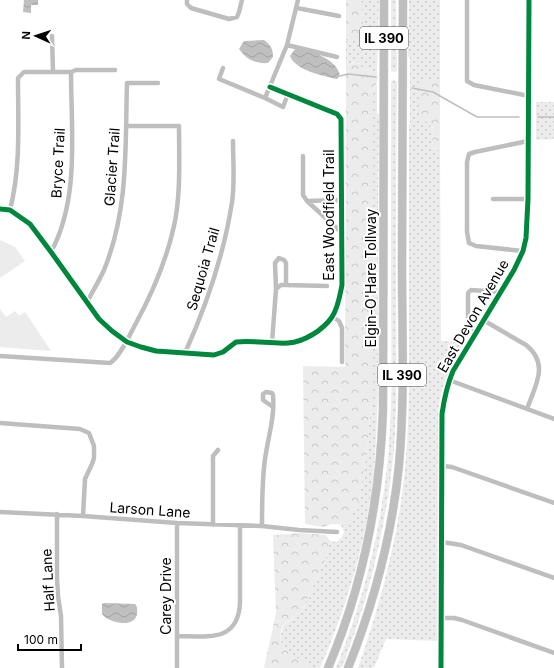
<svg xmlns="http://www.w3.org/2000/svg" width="554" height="668" viewBox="0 0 554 668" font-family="Inter,sans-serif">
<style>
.grass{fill:url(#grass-dots)}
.forest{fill:url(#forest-crowns)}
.park{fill:#ececec}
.water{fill:url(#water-waves)}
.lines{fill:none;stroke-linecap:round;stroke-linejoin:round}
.stream{stroke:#bfbfbf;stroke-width:1.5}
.highway-casing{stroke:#dbdbdb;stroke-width:9}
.street{stroke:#bebebe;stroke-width:4.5}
.highway{stroke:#bebebe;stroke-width:8}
.cycleway-casing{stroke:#fff;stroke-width:8}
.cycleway{stroke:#00873e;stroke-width:5}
.labels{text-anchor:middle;stroke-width:4;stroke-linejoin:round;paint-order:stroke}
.shield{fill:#fff;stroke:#4c4c4c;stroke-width:1}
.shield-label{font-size:13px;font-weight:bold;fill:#000}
.street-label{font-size:14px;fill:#000;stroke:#fff}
</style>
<defs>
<pattern id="grass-dots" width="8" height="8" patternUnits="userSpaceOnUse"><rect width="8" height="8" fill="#ececec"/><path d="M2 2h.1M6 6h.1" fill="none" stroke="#c9c9c9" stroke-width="1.8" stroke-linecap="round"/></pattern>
<pattern id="forest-crowns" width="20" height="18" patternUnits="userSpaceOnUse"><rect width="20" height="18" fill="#ececec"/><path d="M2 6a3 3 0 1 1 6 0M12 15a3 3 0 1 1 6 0" fill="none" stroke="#c9c9c9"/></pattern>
<pattern id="water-waves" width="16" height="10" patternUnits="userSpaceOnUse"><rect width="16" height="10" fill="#bfbfbf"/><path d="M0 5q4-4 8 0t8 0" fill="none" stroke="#a2a2a2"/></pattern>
</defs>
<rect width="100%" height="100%" fill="#fff"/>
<path class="grass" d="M362 0H379L377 72 361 68 360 63 354 62 346 66V40L357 41 362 34Z
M391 0H396L397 71 394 72 391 71Z
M409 0H440V81H420L429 123 433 129 432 136 433 147 440 151 441 341 465 342C450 367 441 384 438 413L440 641 386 639 374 668H358C380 605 399 535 405 468 410 417 409 365 409 313 409 251 409 188 409 125L410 124V57H408Z
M394 79 397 82C396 151 396 219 396 288 396 341 398 395 394 448 387 522 370 595 343 665L341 668H336C365 597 383 522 389 445 393 394 391 342 391 291 391 221 391 152 391 82Z
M377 84V114L379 115C378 179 378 243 378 308 378 364 379 421 373 477 366 543 347 607 320 668H306L308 666 294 658 280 640 283 626 302 611 326 558 330 541 336 542 341 538 344 532 341 525 349 524 360 496 366 456 371 406V92Z
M536 102H554V139L536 140Z"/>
<path class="forest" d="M346 0H362C362 8 365 34 359 40 356 42 350 41 346 40Z
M358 61 362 68 377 72C379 81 376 85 371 92V406L366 456 360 496 349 525 332 524 323 527 305 524 303 366 345 367 346 66Z
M420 81H440V151L433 147 432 136 433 128 429 123 420 119Z
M300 533 326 535 330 541 326 558 302 611 282 626 280 640 294 658 302 659 308 666 306 668H264L276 613 273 535Z"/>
<path class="park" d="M0 240 15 247 25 261 0 278Z
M0 309 6 317 15 311 19 316 25 312 51 351 0 347Z"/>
<path class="water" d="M24 0H38V5H31V13L23 12Z
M264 40C271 45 273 49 273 57L268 63C255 64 246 59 239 49L244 41Z
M295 49C310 50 338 59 340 76L337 79C323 76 295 70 290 56Z
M104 603 135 604 137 607C137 610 138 614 136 617 131 628 107 622 102 614V604Z"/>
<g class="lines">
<path class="stream" d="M340 76 348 74 376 77
M412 88 433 92 477 117H519
M538 117H554"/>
<defs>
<path id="highway" d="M328 668C363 586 380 498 383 410L384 0
M348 668C374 603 392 535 399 465 405 398 402 331 402 265 403 176 403 88 403 0"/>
</defs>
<use href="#highway" class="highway-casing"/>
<path class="street" d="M187 0V4L191 8 229 19 237 17 239 12 242 0
M467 0V81L474 85 529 96
M297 8 339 16
M52 36 53 72
M287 45 337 57
M223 68 219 79 265 98 283 107 288 94
M265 98 287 45 298 0
M303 156V195L307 201 341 232
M493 199H528
M307 201 341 200
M0 209 10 210 30 224 51 252 99 319 112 331 127 342 141 347 156 351 214 355 223 352 236 342C253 340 271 344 288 343 304 342 323 330 332 317 338 308 340 295 342 285L341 119 337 114 270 87
M10 210C21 167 18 122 18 78L24 72H71L76 70H115
M523 251 476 246 469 243 467 232V162L469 154 475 152 528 141
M51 252C80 199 71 130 71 72
M276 289 281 285H286L327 286
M87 302C93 291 99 281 104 270 129 209 125 147 127 83H158
M333 317 339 321 342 328V362
M483 320 526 345C550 364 535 386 527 409
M476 332 468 322V293L471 290 501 292
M272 343 276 289 275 263 279 258 284 260 286 263V285
M185 353C207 304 224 255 232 202 235 182 233 161 233 141
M0 356 110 363C120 357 129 336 135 325 152 294 166 262 174 226 181 195 179 157 179 126H126
M449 380 554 419
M0 423 80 429 89 433 94 446V458L92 464 85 479 83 516
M442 466 452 467 554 503
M0 512 83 516 177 523 262 526 299 530 337 532
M57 514V578L58 596 61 616 62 668
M177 523V668
M213 525V456L218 450
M262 526C262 504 262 481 265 459 268 437 275 417 273 395L272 393 266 392 263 394V400L273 407
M442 542 461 545 554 578
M442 618H454L462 620 554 653
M177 636C207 636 238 643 240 603V526
M441 668 442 414C444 400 447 385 453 371L514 270 523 251 526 238 528 199 529 0"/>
<use href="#highway" class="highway"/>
<defs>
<path id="cycleway" d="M0 209 10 210 30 224 51 252 99 319 112 331 127 342 141 347 156 351 214 355 223 352 236 342C253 340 271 344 288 343 304 342 323 330 332 317 338 308 340 295 342 285L341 119 337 114 270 87
M441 668 442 414C444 400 447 385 453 371L514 270 523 251 526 238 528 199 529 0"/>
</defs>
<use href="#cycleway" class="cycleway-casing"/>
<use href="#cycleway" class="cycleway"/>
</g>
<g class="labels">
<g class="shield">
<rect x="360" y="27" width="48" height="22" rx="3"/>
<rect x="378" y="364" width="48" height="22" rx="3"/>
</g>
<g class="shield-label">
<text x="384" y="43">IL 390</text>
<text x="402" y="380">IL 390</text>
</g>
<g class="street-label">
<text transform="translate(58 163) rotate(-87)" y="5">Bryce Trail</text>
<text transform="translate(112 167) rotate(-86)" y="5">Glacier Trail</text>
<text transform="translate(329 215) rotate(-90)" y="5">East Woodfield Trail</text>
<text transform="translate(203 269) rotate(-74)" y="5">Sequoia Trail</text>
<text transform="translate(371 278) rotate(-90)" y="5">Elgin-O'Hare Tollway</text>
<text transform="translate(473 316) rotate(-60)" y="5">East Devon Avenue</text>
<text transform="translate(150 510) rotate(4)" y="5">Larson Lane</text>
<text transform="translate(48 580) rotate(-93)" y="5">Half Lane</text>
<text transform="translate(166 596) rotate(-90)" y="5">Carey Drive</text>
</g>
</g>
<g transform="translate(36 36) rotate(273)" stroke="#ffffff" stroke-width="3" paint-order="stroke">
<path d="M0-3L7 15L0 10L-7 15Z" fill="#000000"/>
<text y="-6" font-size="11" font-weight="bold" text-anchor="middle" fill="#000000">N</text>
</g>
<path d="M18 644v6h63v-6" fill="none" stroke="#000000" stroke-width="2"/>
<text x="24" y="644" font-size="12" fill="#000000" stroke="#ffffff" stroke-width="3" paint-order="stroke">100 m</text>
</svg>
